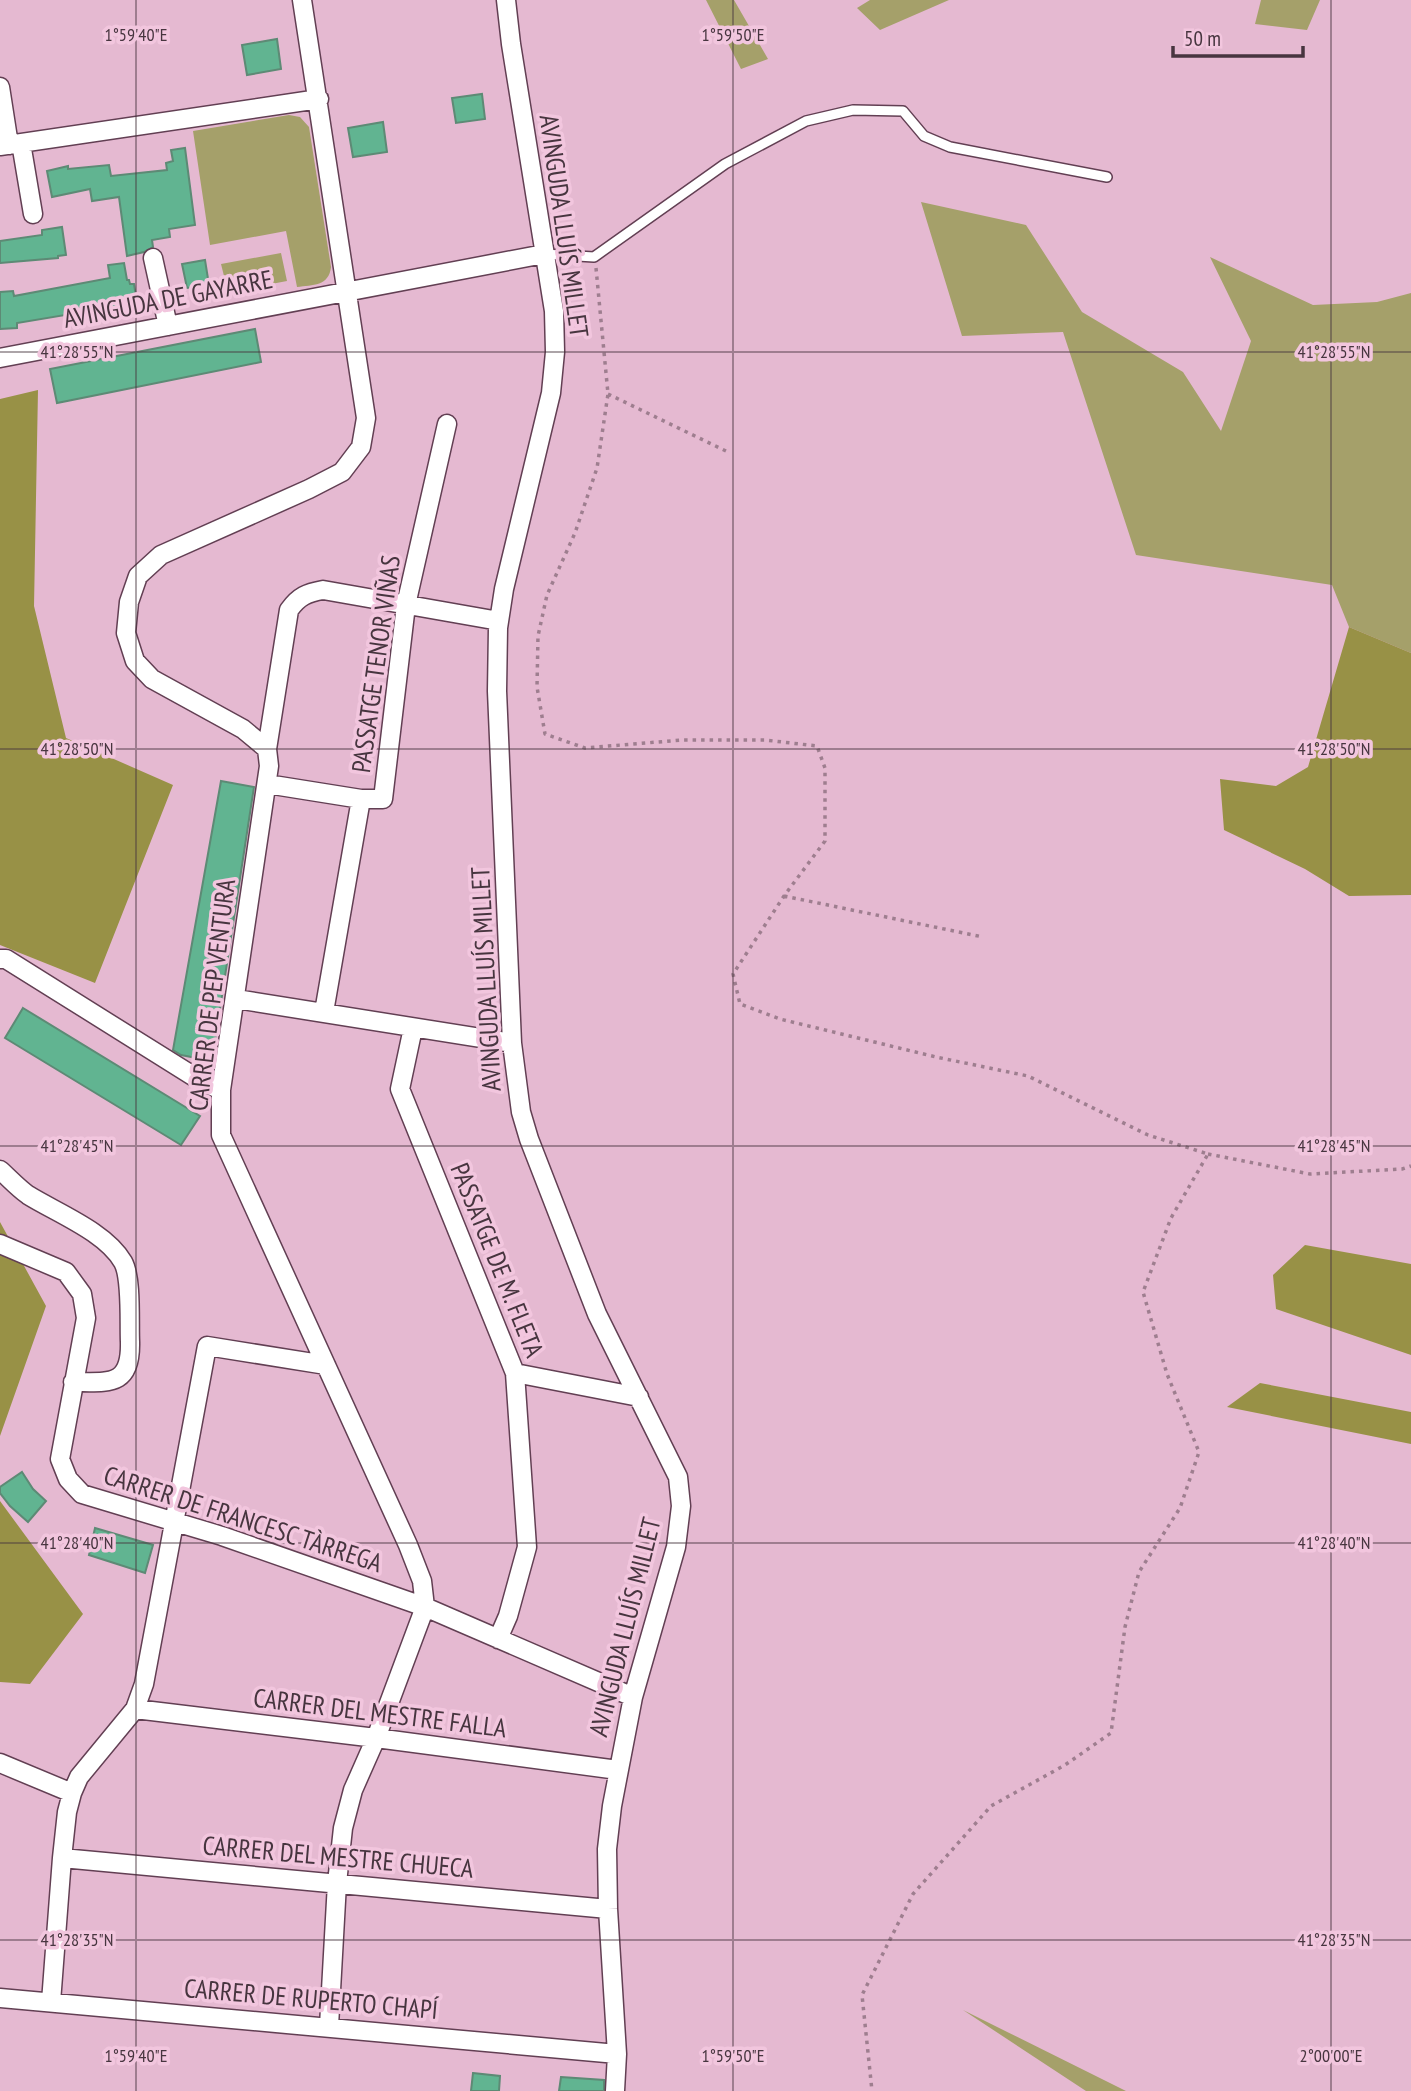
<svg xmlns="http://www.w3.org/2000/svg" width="1411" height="2091" viewBox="0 0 1411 2091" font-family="'PT Sans Narrow',sans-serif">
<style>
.green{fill:#a5a06a}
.forest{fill:#989146}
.building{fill:#61b491;stroke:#5d8a75;stroke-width:2}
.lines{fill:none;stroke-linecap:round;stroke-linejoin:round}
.service-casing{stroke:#623f53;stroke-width:12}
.minor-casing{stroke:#623f53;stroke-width:21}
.path{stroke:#9e7e8f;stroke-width:3.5;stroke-dasharray:3.5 5;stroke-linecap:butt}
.service{stroke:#fff;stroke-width:9}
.minor{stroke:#fff;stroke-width:18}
.ticks{fill:none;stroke:#47353f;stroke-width:2;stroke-opacity:0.45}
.labels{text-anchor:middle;stroke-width:7;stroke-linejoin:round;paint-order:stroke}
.street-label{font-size:26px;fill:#47353f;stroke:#f2c6de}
.ticks-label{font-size:18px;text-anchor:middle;fill:#47353f;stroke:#f2c6de;stroke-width:7;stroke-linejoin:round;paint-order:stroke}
</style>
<rect width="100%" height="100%" fill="#e5b9d1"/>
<path class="green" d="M706 0H734L768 59 741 69Z
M870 0H949L880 30 857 8Z
M1261 0H1320L1307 30 1255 24Z
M289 115 300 117 309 127 331 267C329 286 313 285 297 287L286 231 210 245 193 131Z
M921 202 1026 225 1082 312 1183 372 1221 431 1251 341 1210 257 1313 305 1377 302 1411 293V653L1349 627 1332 585 1136 555 1063 332 962 336Z
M281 253 287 281 228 292 221 264Z
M963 2010 1126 2091H1086Z"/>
<path class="forest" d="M38 390 34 606 66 738 173 785 95 983 0 945V399Z
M1349 627 1411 653V895L1349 896 1305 869 1224 830 1220 779 1276 786 1308 767Z
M0 1222 46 1306 0 1436Z
M1305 1245 1411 1264V1355L1276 1309 1273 1275Z
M1260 1383 1411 1412V1444L1227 1407Z
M0 1501 83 1614 30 1684 0 1682Z"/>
<path class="building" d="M277 39 281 69 247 75 242 45Z
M482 94 485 119 456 123 452 98Z
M383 122 387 152 353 157 348 128Z
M185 148 195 225 169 229 170 237 152 240 153 247 144 252 127 256 119 197 92 201 90 189 52 197 47 171 68 166V169L109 165 111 176 167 170 166 163 173 161 171 150Z
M62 227 66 255 58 256V258L0 263V241L42 235V230Z
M205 260 209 285 187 288 182 264Z
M124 263 127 280H129L130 284H134L137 303 17 323V328L0 329V292L13 291 14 296 110 278 108 265Z
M255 329 261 362 57 403 50 369Z
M221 781 254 787 212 1061 181 1055 173 1050Z
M23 1008 200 1116 181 1145 5 1038Z
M22 1472 33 1489 46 1501 28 1522 10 1506 0 1493V1487Z
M95 1528 153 1545 145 1573 89 1555Z
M473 2073 500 2076 499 2091H471Z
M561 2077 604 2080V2091H559Z"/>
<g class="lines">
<defs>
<path id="service" d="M544 254 594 257 725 164 806 121 853 110 903 111 924 136 950 147 1107 177"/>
<path id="minor" d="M302 0 366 418 361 447 342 472 309 489 161 555 138 576 129 602 126 633 135 661 152 679 243 729 267 749 269 766 221 1090V1135L408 1545 422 1581 425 1607 376 1738 353 1790 343 1828 337 1883 329 2026
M506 0 511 44 554 311 555 352 551 393 504 589 498 628 497 691 512 1043 521 1112 529 1139 597 1314 678 1477 681 1506 676 1547 633 1697 612 1806 607 1849 608 1909 617 2054 615 2091
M0 87 9 145
M21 143 33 214
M0 146 319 99
M153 258 168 326
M0 358 544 254
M267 749 289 610C299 596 307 593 323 590L499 621
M267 784 361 799H383L406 605 447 424
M0 959H6L201 1081 221 1090
M236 999 512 1043
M324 1012 361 799
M413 1028 400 1089 515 1373 527 1547 508 1616 498 1639
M0 1170C9 1178 18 1188 28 1195 57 1213 106 1232 123 1262 132 1278 129 1323 130 1342 131 1387 109 1382 73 1382
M0 1244 66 1272 82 1294 86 1318 60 1459 68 1479 82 1494 222 1536 425 1607 633 1697
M515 1373 639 1397
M135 1709 376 1738 618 1770
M0 1763 72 1793
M62 1858 608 1909
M0 1998 617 2054
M51 2002 62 1858 67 1812 72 1793 79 1777 135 1709 144 1684 207 1346 326 1365"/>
</defs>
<use href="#service" class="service-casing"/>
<use href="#minor" class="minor-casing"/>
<path class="path" d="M596 268 608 394 597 468 575 533 547 595 538 636 537 687 545 734 585 748 682 740H765L817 746 825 768V841L784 896 733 974 740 1004 780 1019 936 1057 1028 1076 1148 1135 1208 1154 1171 1218 1143 1292 1167 1374 1199 1452 1180 1508 1139 1572 1125 1627 1111 1733 1065 1765 991 1806 913 1894 862 1995 872 2091
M608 394 728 452
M784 896 983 937
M1208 1154 1310 1174 1402 1169 1411 1166"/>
<use href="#service" class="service"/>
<use href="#minor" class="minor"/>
</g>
<path class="ticks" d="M136 0V2091M733 0V2091M1331 0V2091M0 352H1411M0 749H1411M0 1146H1411M0 1543H1411M0 1940H1411"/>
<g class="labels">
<g class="street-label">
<text transform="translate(564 226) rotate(82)" y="9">AVINGUDA LLUÍS MILLET</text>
<text transform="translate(168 299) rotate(-11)" y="9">AVINGUDA DE GAYARRE</text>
<text transform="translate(376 664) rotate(-82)" y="9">PASSATGE TENOR VIÑAS</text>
<text transform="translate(486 979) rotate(-93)" y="9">AVINGUDA LLUÍS MILLET</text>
<text transform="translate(212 995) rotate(-83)" y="9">CARRER DE PEP VENTURA</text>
<text transform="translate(497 1260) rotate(68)" y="9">PASSATGE DE M. FLETA</text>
<text transform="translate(243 1519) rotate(18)" y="9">CARRER DE FRANCESC TÀRREGA</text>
<text transform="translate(625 1627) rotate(-76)" y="9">AVINGUDA LLUÍS MILLET</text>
<text transform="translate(380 1713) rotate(7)" y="9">CARRER DEL MESTRE FALLA</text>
<text transform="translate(338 1857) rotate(5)" y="9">CARRER DEL MESTRE CHUECA</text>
<text transform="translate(311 1999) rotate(5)" y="9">CARRER DE RUPERTO CHAPÍ</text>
</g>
</g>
<g class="ticks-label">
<text x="136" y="41">1°59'40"E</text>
<text x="733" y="41">1°59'50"E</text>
<text x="77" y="358">41°28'55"N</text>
<text x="1334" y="358">41°28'55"N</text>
<text x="77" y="755">41°28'50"N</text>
<text x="1334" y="755">41°28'50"N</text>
<text x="77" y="1152">41°28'45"N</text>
<text x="1334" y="1152">41°28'45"N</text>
<text x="77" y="1549">41°28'40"N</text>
<text x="1334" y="1549">41°28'40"N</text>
<text x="77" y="1946">41°28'35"N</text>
<text x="1334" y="1946">41°28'35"N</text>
<text x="136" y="2062">1°59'40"E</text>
<text x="733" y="2062">1°59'50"E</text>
<text x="1331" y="2062">2°00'00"E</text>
</g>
<path d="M1173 46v10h130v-10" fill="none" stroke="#47353f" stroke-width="3.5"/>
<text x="1184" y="46" font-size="21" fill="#47353f" stroke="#f2c6de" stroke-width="5" paint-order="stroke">50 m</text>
</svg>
